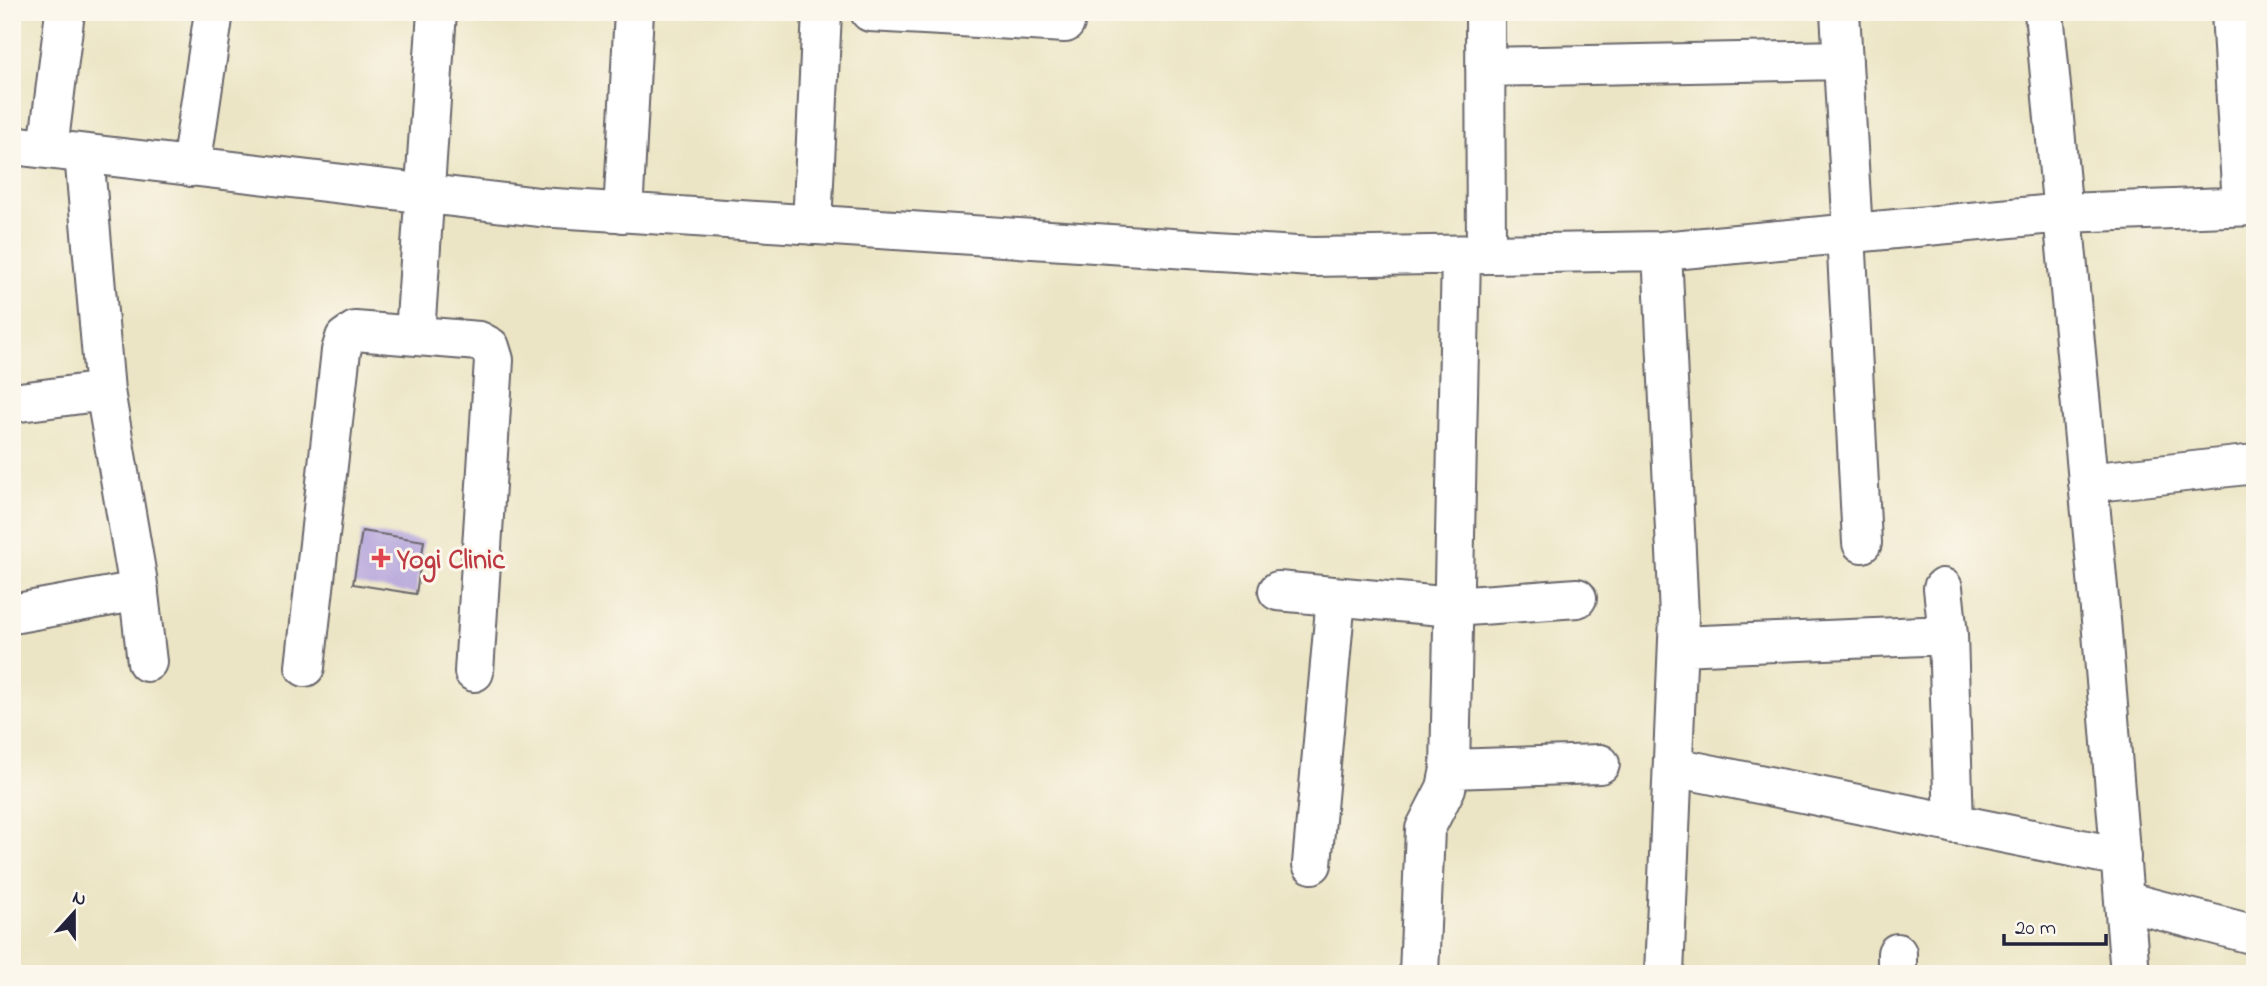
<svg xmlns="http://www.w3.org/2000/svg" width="2267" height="986" viewBox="0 0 2267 986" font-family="'Indie Flower',sans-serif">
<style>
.building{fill:#b1a0da}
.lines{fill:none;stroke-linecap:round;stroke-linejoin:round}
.minor-casing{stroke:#69666b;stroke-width:42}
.minor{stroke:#fff;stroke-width:38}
.health-dot{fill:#e0444e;stroke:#fbf7ec;stroke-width:2.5}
.labels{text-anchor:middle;stroke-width:6;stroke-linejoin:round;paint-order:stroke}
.health-label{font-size:28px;font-weight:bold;fill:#be3a42;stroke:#fbf7ec;text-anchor:start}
</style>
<rect width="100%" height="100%" fill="#fbf7ec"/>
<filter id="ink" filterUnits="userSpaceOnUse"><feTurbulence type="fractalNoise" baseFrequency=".0143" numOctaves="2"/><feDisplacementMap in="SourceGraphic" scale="14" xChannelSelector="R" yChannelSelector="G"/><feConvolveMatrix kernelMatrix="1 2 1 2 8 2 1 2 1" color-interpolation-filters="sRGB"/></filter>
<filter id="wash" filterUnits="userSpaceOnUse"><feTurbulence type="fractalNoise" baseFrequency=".00686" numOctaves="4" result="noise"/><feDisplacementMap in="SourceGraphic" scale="28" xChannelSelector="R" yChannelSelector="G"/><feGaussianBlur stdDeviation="1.57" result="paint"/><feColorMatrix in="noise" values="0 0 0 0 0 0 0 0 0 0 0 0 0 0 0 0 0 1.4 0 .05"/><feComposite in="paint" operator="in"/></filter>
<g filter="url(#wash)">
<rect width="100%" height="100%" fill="#ece5c5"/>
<g id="blocks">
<path class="building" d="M362 531 424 541 416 594 353 584Z"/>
</g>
</g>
<g filter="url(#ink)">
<use href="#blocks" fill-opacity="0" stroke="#69666b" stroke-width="2"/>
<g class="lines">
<defs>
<path id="minor" d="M870 12 1065 23 1066 12
M1485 12 1486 254
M1840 12 1853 233
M2044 12 2101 620 2130 974
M2231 12 2242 206
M1485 67 1843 60
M12 145 539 207 1312 257 1662 251 2064 213 2255 206
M48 149 65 12
M84 154 105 391
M191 167 214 12
M623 213 634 12
M812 225 822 12
M1846 233 1862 543
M1662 251 1679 616 1664 974
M415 334 437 12
M12 403 105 391 137 577 147 662
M2088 483 2255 464
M1943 588 1948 635 1954 824
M1278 591 1453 607 1577 598
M12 614 139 591
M1678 646 1948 635
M305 667 341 351 345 338 355 331 479 341 490 347 494 360 474 672
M1674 767 2121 857
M1450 769 1600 764
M1312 864 1336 597
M2124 901 2255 935
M1419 974 1425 829 1446 788 1450 769 1461 255
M1897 974V953"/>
</defs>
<use href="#minor" class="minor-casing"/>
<use href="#minor" class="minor"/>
</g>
</g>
<path class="health-dot" d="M377.5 547.5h7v7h7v7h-7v7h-7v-7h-7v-7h7z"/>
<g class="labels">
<g class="health-label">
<text x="397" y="568">Yogi Clinic</text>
</g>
</g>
<rect width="2267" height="986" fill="none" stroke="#fbf7ec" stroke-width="42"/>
<g transform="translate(74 913) rotate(21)" stroke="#fbf7ec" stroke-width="5" paint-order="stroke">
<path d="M0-5L12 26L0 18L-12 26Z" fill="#22223b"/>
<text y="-10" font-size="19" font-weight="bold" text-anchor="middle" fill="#22223b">N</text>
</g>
<path d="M2004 934v10h102v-10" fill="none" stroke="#22223b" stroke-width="3.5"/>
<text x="2015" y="934" font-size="21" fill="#22223b" stroke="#fbf7ec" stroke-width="5" paint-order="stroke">20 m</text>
</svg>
